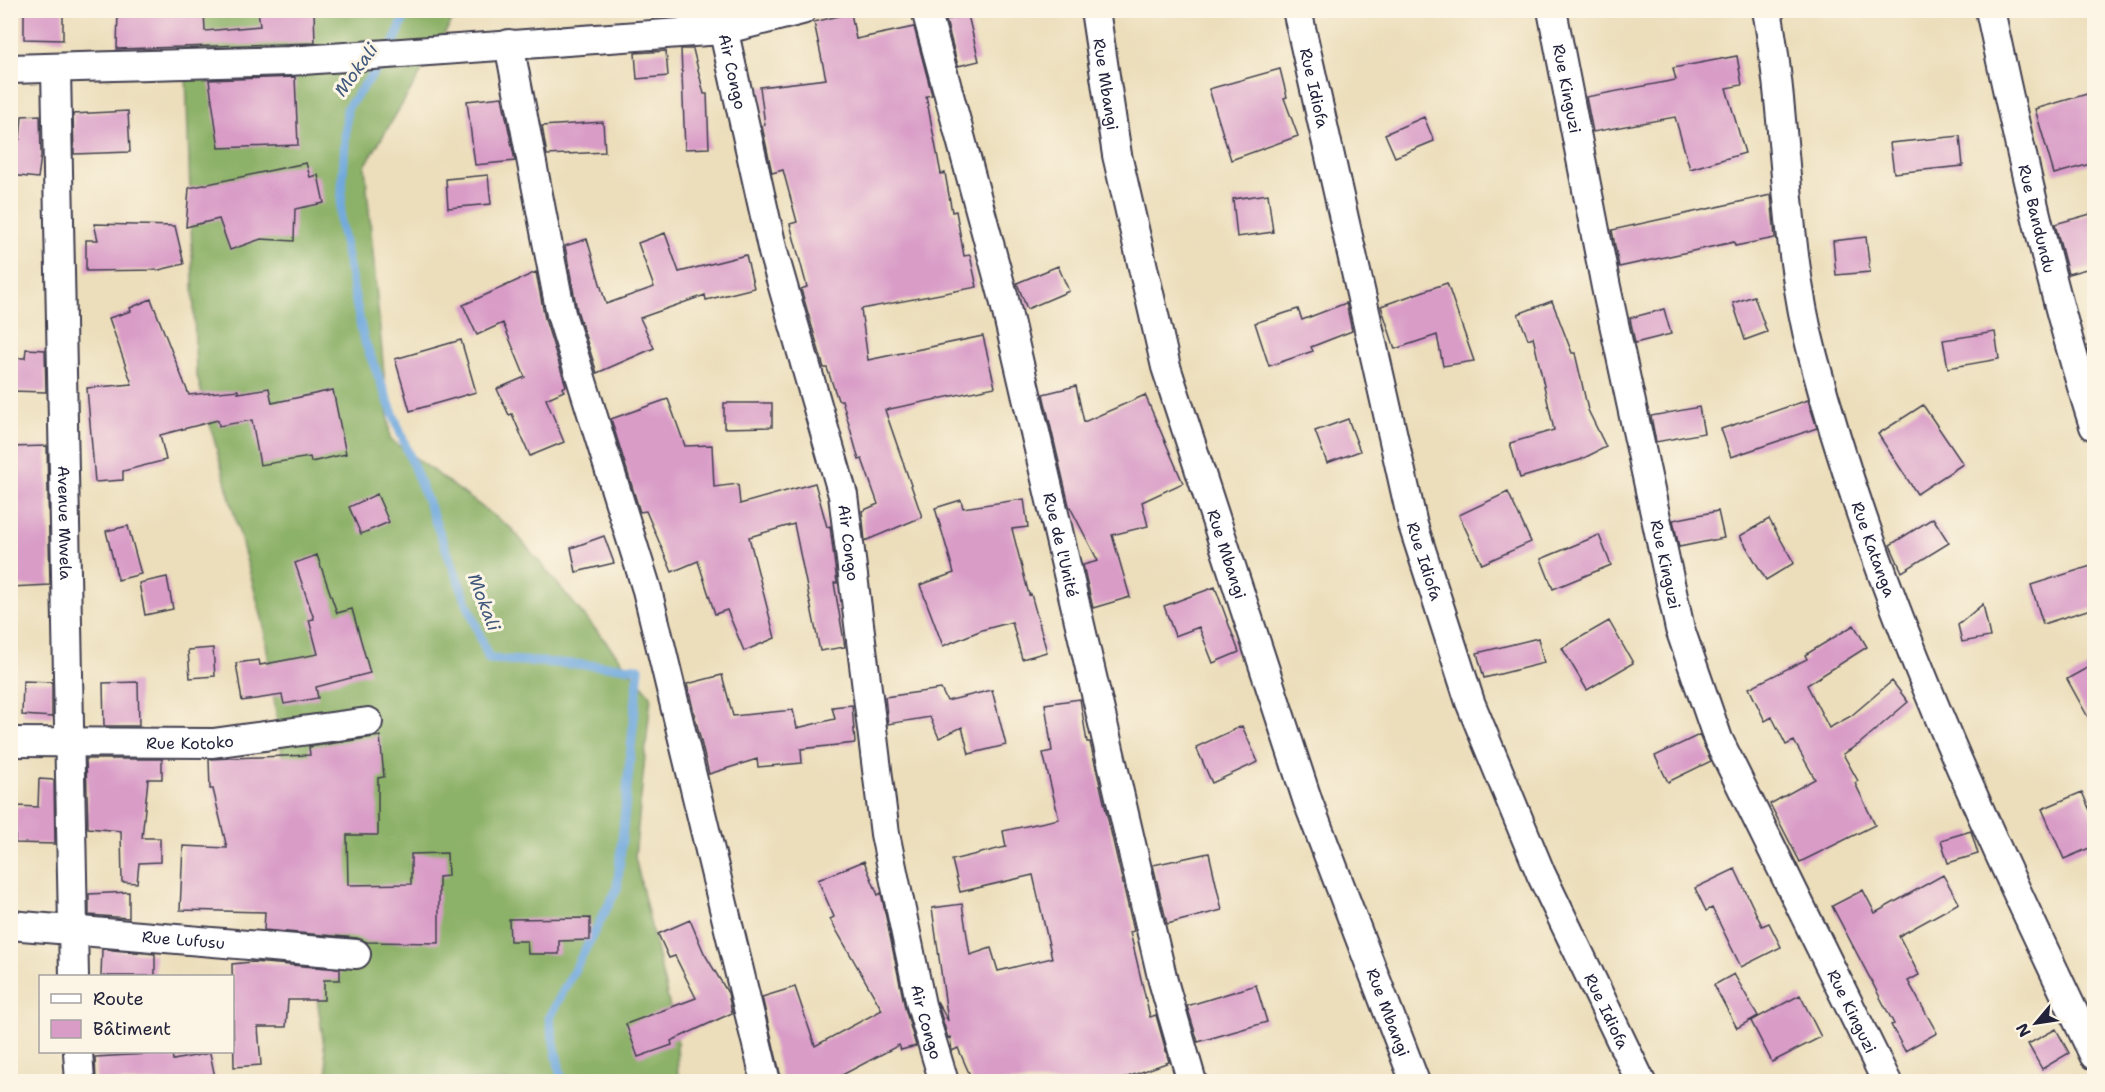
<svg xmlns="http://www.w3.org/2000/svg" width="2105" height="1092" viewBox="0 0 2105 1092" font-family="'Shantell Sans',sans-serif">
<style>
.forest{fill:#8cb167;stroke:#576a51;stroke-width:1.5}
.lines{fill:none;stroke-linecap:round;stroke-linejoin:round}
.stream{stroke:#6ea8de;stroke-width:9}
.building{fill:#d99cc7}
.minor-casing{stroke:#403e4e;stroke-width:32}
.minor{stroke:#fff;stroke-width:28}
.labels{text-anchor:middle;stroke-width:6;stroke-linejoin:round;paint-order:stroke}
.street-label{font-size:16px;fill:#22223b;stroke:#fcf5e5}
.water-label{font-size:18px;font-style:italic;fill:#40587c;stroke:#fcf5e5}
</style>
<rect width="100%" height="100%" fill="#fcf5e5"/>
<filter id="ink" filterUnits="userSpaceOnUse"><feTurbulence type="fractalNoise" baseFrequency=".0167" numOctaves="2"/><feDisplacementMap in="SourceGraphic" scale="12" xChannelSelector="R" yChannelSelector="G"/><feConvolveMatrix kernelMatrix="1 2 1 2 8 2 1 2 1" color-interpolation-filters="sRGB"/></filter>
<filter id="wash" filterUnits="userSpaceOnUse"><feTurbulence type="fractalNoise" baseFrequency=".008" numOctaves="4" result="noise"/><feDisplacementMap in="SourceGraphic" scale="24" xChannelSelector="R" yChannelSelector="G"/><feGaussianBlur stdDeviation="1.35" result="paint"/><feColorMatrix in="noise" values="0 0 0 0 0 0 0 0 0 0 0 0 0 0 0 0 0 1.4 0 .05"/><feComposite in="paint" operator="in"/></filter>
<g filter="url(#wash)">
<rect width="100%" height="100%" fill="#ecdebb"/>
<path class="forest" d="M209 11H458L365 166 390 439 512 529 651 696 635 857 677 1038 678 1081H329L263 622 196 372 185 44Z"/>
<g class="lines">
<path class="stream" d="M391 50 407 10
M383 61 347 108 340 222 363 337 489 659 639 668 617 889 549 1018 562 1082"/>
</g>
<g id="blocks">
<path class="building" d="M24 10H63V40L24 39Z
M118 10H204L205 31 260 26 258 10H314L315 43 117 49Z
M851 13 856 39 914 27 932 95 926 96 941 174 945 173 952 212 956 211 964 256 970 255 977 287 861 309 868 360 983 336 995 387 885 410 922 517 865 541 862 511 878 504 862 459 859 460 842 400H838L827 368H824L801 289 807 287 790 224 797 222 783 170 772 173 762 126 765 125 760 87 826 79 814 22Z
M968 15 979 61 958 66 946 20Z
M681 49H693L704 94H707L709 148 685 149Z
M666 51 668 76 637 79 635 53Z
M1737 56 1742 85 1726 88 1745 153 1690 169 1675 117 1593 132 1586 97 1676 80 1673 68Z
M1280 69 1287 97 1284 98 1298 136 1231 160 1209 89Z
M295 77 298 145 219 148 209 80Z
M2094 92V163L2054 174 2035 109Z
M502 97 515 161 475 165 467 101Z
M128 111 130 152 74 154 73 114Z
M40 115 41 156 38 178 10 175 15 139H20L22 116Z
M1424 117 1434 141 1395 157 1385 134Z
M603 122 605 152 547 155 542 126Z
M1960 136 1963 166 1894 173 1890 143Z
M306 163 310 177 318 175 324 203 295 209 294 241 261 239 230 250 219 219 186 227 189 188Z
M488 175 491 204 448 208 446 179Z
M1268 194 1273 232 1237 237 1233 199Z
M1771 195 1775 238 1735 246 1734 242 1619 267 1612 230Z
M2094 213V267L2068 274 2055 224Z
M94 224 175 226 184 264 159 270 86 271V240H98Z
M665 233 679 272 746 255 754 288 706 300 705 295 640 318 654 348 597 373 577 310 565 246 587 239 606 304 654 287 638 243Z
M1866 237 1870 272 1836 275 1833 241Z
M1058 266 1069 291 1027 309 1017 283Z
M536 272 545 319 566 386 562 388 564 391 546 399 564 442 530 456 512 414 509 415 497 389 525 377 503 323 477 335 463 305Z
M1447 283 1474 361 1443 366 1437 335 1395 349 1381 306Z
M1754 296 1767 332 1745 340 1733 303Z
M151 299 189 395 238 390V393L269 388 272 403 333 390 346 454 311 462 310 457 260 465 252 420 219 426 218 420 160 435 166 460 123 471V480L95 482 87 388 132 384 109 318 131 311 130 308Z
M1552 301 1572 353H1575L1588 410 1606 447 1580 460 1520 478 1510 443 1554 430 1533 337 1528 339 1518 314Z
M1346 303 1352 331 1311 347 1313 351 1269 366 1255 323 1298 309 1302 320Z
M1664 309 1671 334 1635 343 1630 318Z
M1995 332 1999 359 1948 368 1943 340Z
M461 340 476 392 410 411 395 359Z
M26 349 45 350 46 392 10 391V358H25Z
M1076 386 1084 422 1145 395 1183 483 1142 502 1148 526 1112 535 1130 597 1093 608 1083 565 1098 561 1069 505 1043 394Z
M668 399 685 446 712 445 714 487 738 484 740 504 815 483 827 527 830 526 837 583H834L845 647 820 651 794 524 749 537 775 638 744 651 727 610 715 614 698 561 672 572 646 511 640 512 611 419Z
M1808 400 1817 428 1731 457 1721 429Z
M724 403H772V427L724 428Z
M1923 405 1963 464 1917 494 1878 434Z
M1699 407 1704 433 1656 442 1651 416Z
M1348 419 1360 451 1327 463 1315 431Z
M47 446 50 585 10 587V447Z
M1508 492 1531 542 1482 564 1459 515Z
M377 494 389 522 361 534 349 507Z
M1024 499 1028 527 1012 529 1029 595 1031 594 1047 652 1022 659 1012 622 982 630 943 646 920 585 954 573 935 508 961 500 963 508Z
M1718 511 1724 538 1679 547 1673 520Z
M1933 518 1949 543 1902 572 1890 545Z
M1769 519 1794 563 1766 580 1740 536Z
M128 526 141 574 118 580 106 531Z
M1599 535 1611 565 1553 589 1541 559Z
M604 536 614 563 576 572 571 548Z
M317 555 337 613 352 609 370 673 316 687 318 698 284 704 282 695 242 701 236 663 259 660 260 665 318 654 309 620 314 619 295 563Z
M2094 565V608L2043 624 2031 585Z
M167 577 173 609 145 615 139 583Z
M1215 587 1239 652 1213 663 1199 627 1175 636 1164 606Z
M1983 604 1990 637 1962 642 1958 625Z
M1609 621 1633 663 1587 690 1562 648Z
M1854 625 1867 647 1807 685 1829 728 1851 716 1892 681 1908 702 1858 745 1843 754 1858 781 1855 783 1875 825 1800 862 1770 804 1815 779 1794 741 1786 745 1772 717 1765 721 1749 688 1807 659 1805 655Z
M1538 638 1544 663 1484 678 1477 653Z
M213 648 215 676 190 678 188 650Z
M2094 664V728L2067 679Z
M722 675 733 716 793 710 797 728 835 719 832 707 852 705 855 743 801 749 802 763 758 767 757 759 709 774 687 684Z
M23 681 52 682V717L22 715Z
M138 682 139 726H104L103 683Z
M941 689 947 701 992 690 1006 745 969 754 962 727 939 738 930 717 888 724 885 697Z
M1080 699 1087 742H1090L1134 931 1130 932 1150 1017 1156 1015 1169 1062 1114 1082H973L958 1048 952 1051 950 1037 948 1038 937 1001 948 1021 932 908 962 904 970 955 991 948 998 971 1052 958 1033 875 960 892 952 860 1006 847 1003 831 1059 819 1043 753 1052 751 1045 704Z
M1242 726 1258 762 1212 783 1196 747Z
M1699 735 1711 761 1668 782 1655 756Z
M380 736 384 777 378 778V835H347L348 885 411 884V854L447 853 448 876 439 877V943L367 942 357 938 264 930 265 912 180 910 183 846 227 848 213 789H210L209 759 310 755 309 747Z
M86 759H162V779H148L142 838H160V862L139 863 137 883 122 882 121 831 88 828Z
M39 779 54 780 55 844 15 843 16 806 38 807Z
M2082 792 2094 820V846L2064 859 2042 809Z
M1971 831 1978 854 1948 863 1941 840Z
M1209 853 1222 910 1167 924 1153 865Z
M864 861 878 895 881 893 905 1008 916 1046 901 1050 899 1045 829 1082H782L762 997 795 987 815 1046 882 1010 830 919 834 917 818 880Z
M1735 869 1762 926 1769 923 1781 947 1741 967 1712 908 1706 911 1695 888Z
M1943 875 1959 903 1899 936 1919 975 1908 981 1937 1033 1905 1051 1891 1025 1894 1024 1832 906 1863 890 1875 913Z
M129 892V918L89 915V894Z
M590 918V940L559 941V954H528L527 941H510L509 919Z
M690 920 704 953 728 993 732 1013 671 1041 672 1045 638 1057 626 1024 696 998 675 956 669 958 658 934Z
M102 949 155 954V976H101Z
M252 962 340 969V980H324V1000H288L286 1027H258L261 1065 234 1067 232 964Z
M1734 974 1758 1016 1737 1028 1714 985Z
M1256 985 1267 1022 1198 1042 1187 1006Z
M1800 995 1821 1037 1772 1062 1751 1021Z
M2056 1029 2069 1053 2042 1069 2028 1044Z
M146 1052H172L173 1060 210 1053 216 1082H96L95 1057 147 1054Z"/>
</g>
</g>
<g filter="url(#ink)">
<use href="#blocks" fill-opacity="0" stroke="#403e4e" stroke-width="1.5"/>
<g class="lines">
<defs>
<g id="minor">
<path id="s1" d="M719 10 773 252 843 495 885 834 921 1005 944 1082"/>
<path id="s2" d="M926 10 1003 295 1163 981 1192 1082"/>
<path id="s3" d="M1095 10 1117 155 1166 367 1308 802 1415 1082"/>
<path id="s4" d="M1297 10 1413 525 1470 702 1541 874 1641 1082"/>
<path id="s5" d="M1552 10 1606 287 1680 629 1718 739 1887 1082"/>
<path id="s6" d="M1767 10C1788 125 1783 244 1813 356 1877 599 1986 829 2094 1055"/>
<path id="s7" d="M1990 10C2020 150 2051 290 2094 426"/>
<path d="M509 44 561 314 647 590 766 1082"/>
<path d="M10 69 289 61 722 30 802 10"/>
<path id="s8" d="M56 70 74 976"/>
<path id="s9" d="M10 742 213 743 368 722"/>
<path id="s10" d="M10 925 356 954"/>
<path d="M78 1052 80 1082"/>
</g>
</defs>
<use href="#minor" class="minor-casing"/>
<use href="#minor" class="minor"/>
</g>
</g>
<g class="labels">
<g class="street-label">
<text dy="6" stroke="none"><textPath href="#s1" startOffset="63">Air Congo</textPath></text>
<text dy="6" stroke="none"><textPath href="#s3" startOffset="75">Rue Mbangi</textPath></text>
<text dy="6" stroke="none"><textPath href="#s4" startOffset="80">Rue Idiofa</textPath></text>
<text dy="6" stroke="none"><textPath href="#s5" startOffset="80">Rue Kinguzi</textPath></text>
<text dy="6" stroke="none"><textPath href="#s7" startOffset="214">Rue Bandundu</textPath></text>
<text dy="6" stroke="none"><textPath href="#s8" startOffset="453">Avenue Mwela</textPath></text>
<text dy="6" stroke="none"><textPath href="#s1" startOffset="549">Air Congo</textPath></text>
<text dy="6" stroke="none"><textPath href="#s2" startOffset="552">Rue de l'Unité</textPath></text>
<text dy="6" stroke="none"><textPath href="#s6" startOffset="552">Rue Katanga</textPath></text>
<text dy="6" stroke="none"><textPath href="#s3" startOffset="561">Rue Mbangi</textPath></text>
<text dy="6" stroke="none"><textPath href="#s4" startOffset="566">Rue Idiofa</textPath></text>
<text dy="6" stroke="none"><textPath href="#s5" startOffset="566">Rue Kinguzi</textPath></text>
<text dy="6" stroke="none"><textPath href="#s9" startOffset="180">Rue Kotoko</textPath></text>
<text dy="6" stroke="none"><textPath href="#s10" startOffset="174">Rue Lufusu</textPath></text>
<text dy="6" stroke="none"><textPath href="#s4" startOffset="1052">Rue Idiofa</textPath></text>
<text dy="6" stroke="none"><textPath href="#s5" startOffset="1052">Rue Kinguzi</textPath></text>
<text dy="6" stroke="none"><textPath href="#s3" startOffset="1047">Rue Mbangi</textPath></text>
<text dy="6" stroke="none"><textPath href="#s1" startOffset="1035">Air Congo</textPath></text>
</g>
<g class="water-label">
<text transform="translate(356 70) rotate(-54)" y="6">Mokali</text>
<text transform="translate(484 602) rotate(69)" y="6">Mokali</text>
</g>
</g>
<rect width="2105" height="1092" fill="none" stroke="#fcf5e5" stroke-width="36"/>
<rect x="39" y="975" width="195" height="78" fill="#fcf5e5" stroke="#a5a1a1" stroke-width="1.5"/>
<rect x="51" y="994" width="30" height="9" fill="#ffffff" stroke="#a5a1a1" stroke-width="1.5"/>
<text x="93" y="1005" font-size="18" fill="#22223b">Route</text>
<rect x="51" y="1020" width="30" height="18" fill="#d99cc7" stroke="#a5a1a1" stroke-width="1.5"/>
<text x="93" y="1035" font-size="18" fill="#22223b">Bâtiment</text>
<g transform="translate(2036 1023) rotate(241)" stroke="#fcf5e5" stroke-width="4.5" paint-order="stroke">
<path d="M0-4.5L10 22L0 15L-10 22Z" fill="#22223b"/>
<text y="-9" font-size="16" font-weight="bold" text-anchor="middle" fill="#22223b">N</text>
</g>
</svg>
